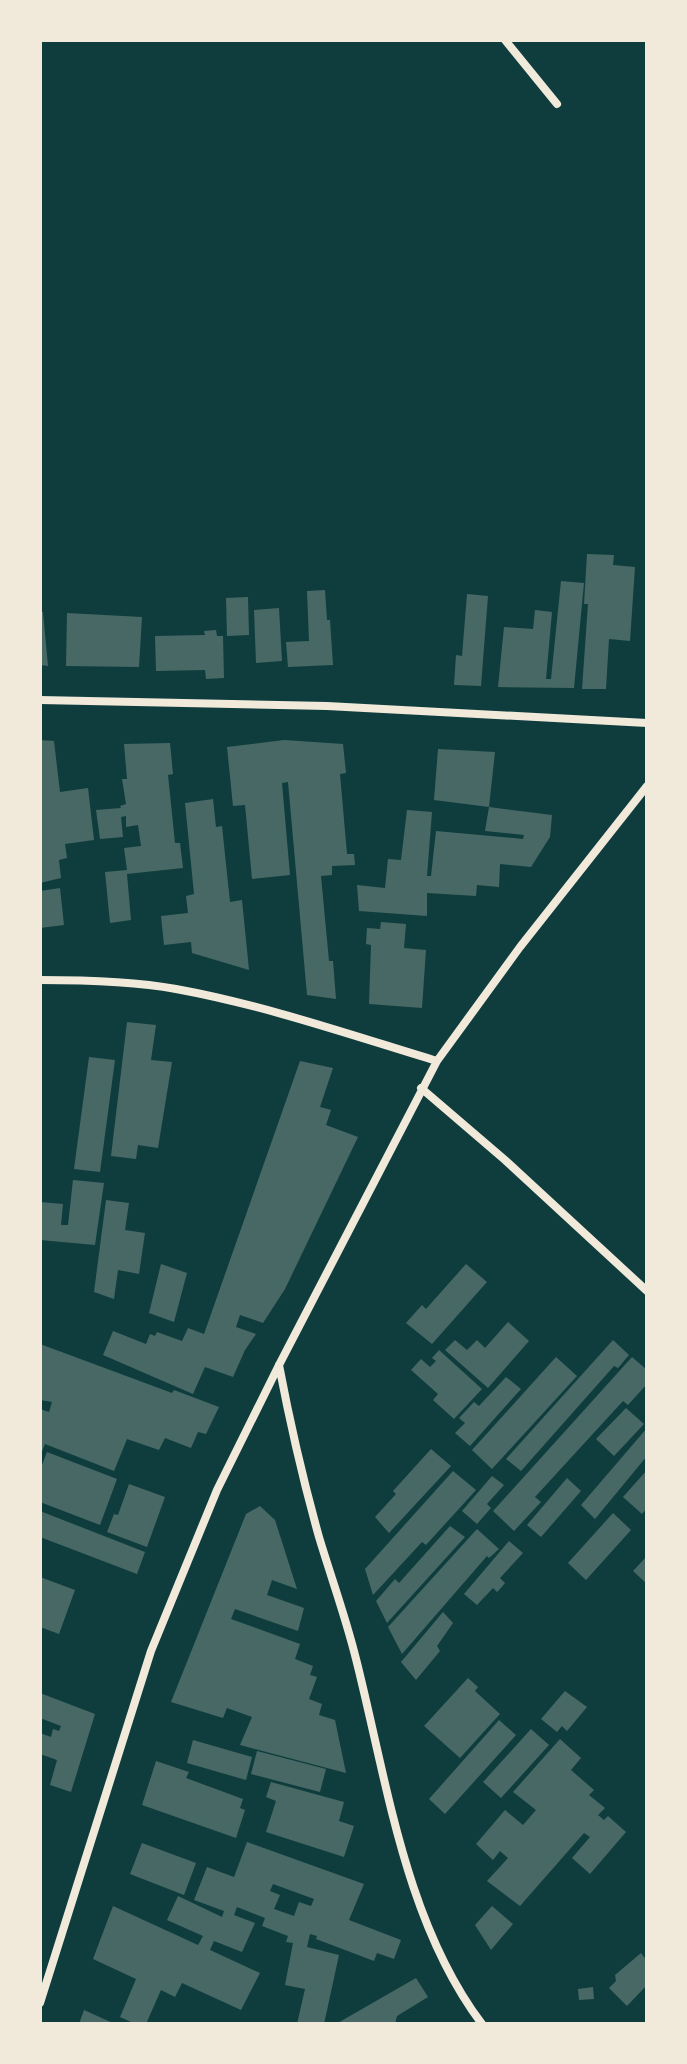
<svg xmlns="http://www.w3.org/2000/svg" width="687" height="2064" viewBox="0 0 687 2064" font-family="'PT Sans',sans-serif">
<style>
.building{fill:#486865;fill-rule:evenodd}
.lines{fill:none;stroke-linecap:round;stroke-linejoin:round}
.minor{stroke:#f1e9da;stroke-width:8}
</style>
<rect width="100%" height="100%" fill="#0f3d3e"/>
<path class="building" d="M587 554 614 555 613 565 635 567 630 641 609 639 606 689H582L588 604H584Z
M561 581 584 583 574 688 498 687 504 627 533 629 535 610 552 612 546 679H551Z
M325 590 327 620H330L333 665 288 667 286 642 309 641 307 591Z
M467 594 488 596 481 686 454 685 456 655 462 656Z
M248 597 249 635 227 636 226 598Z
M279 608 282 661 256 663 254 610Z
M40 612H43L48 666 40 665Z
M67 613 142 617 139 667 66 666Z
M216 630 217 636H223L224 678 206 679 205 670 156 671 155 636 205 635 204 631Z
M40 740 54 741 60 792 88 788 94 840 65 844 67 858 59 860 61 878 40 883Z
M284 740 343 744 346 773 340 774 347 854H354L355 865 332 866V875L321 876 329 961H333L336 999 307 995 288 782 282 783 290 875 252 879 245 805 233 806 227 747Z
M170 743 173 774 168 775 175 843H180L183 868 127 874 131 920 110 923 105 872 127 870 124 848 141 846 138 825 126 827V816L121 817 123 837 100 839 96 810 121 808 120 806 126 804 122 779H127L124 744Z
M438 749 495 752 489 807 552 815 550 837 531 867 500 864 499 887 477 885 476 896 427 893V916L359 911 357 885 385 888 388 859 401 860 407 810 432 812 427 876H431L436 831 523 839 524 835 485 831 489 807 434 800Z
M213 799 216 827 222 826 230 902 242 900 249 970 192 953 191 942 164 945 161 916 188 913 186 896 194 894 185 803Z
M60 888 64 925 40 928V891Z
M381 922 406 924 404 948 426 950 422 1008 369 1004 371 945 366 944 367 928 380 929Z
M127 1022 156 1025 151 1060 172 1062 158 1148 138 1145 136 1159 111 1156Z
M89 1057 115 1060 100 1172 74 1169Z
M300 1061 333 1068 320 1107 331 1110 326 1125 358 1137 285 1289 263 1323 240 1315 236 1327 256 1334 245 1350 233 1377 205 1367 193 1394 103 1355 113 1331 146 1344 150 1334 155 1336 157 1332 182 1341 188 1328 204 1334Z
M73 1180 104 1183 95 1245 40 1240V1202L63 1204 61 1225H68Z
M106 1200 129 1203 125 1230 145 1233 139 1274 118 1270 114 1299 94 1292Z
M161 1264 187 1273 174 1322 149 1313Z
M466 1264 487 1282 432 1344 406 1323 422 1305 426 1309Z
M508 1322 529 1341 488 1388 445 1350 455 1340 467 1350 477 1340 485 1348Z
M613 1340 629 1355 618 1368 614 1366 521 1471 506 1459Z
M40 1344 172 1393 174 1390 219 1407 206 1434 198 1432 191 1448 165 1438 159 1450 127 1439 114 1471 45 1444 40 1456V1409L49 1412 52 1402 40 1400Z
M439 1350 482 1389 454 1419 433 1400 438 1394 411 1370 421 1359 430 1367 436 1361 432 1358Z
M556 1357 577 1376 492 1469 472 1450Z
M632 1357 647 1370V1384L628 1405 623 1401 535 1497 541 1502 514 1531 493 1511Z
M506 1377 521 1389 470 1446 455 1433 465 1423 459 1418 474 1402 479 1406Z
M626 1408 644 1424 614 1456 596 1439Z
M647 1428V1456L595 1519 581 1505Z
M431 1449 451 1466 389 1533 375 1517 396 1494 393 1491Z
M47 1452 117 1479 100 1525 40 1502V1470Z
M647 1470V1508L642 1514 623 1497Z
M453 1471 476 1490 426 1545 422 1542 373 1595 365 1569Z
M492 1476 504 1485 487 1504 491 1508 477 1524 462 1511Z
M567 1478 581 1491 541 1537 527 1525Z
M129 1484 165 1497 147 1547 107 1532 114 1514 118 1515Z
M260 1506 275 1520 297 1589 272 1580 267 1595 304 1608 298 1631 235 1609 231 1619 300 1644 295 1659 313 1666 310 1675 317 1677 309 1699 322 1704 319 1715 335 1720 346 1773 240 1745 252 1717 227 1708 223 1718 171 1702 246 1514Z
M40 1511 145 1552 137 1574 40 1537Z
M613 1513 631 1530 586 1580 568 1563Z
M450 1526 465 1537 387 1623 376 1601 395 1579 399 1583Z
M477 1529 499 1549 489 1558 487 1556 402 1654 388 1627Z
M509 1541 523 1553 500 1578 505 1583 500 1589 497 1592 493 1588 477 1605 464 1594Z
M647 1556V1584L633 1571Z
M40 1577 75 1590 59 1634 40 1627Z
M443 1612 453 1623 437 1646 440 1651 416 1680 401 1662Z
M468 1678 478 1687 475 1691 500 1714 460 1758 424 1726Z
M565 1691 587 1707 567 1731 562 1726 557 1732 541 1719Z
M40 1693 95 1714 71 1792 50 1785 57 1760 40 1754V1733L51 1737 53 1729 59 1731 61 1726 40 1718Z
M499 1720 516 1735 445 1814 429 1799Z
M531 1729 549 1745 501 1798 483 1782Z
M560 1739 581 1758 571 1770 594 1790 589 1795 605 1808 598 1815 604 1820 608 1816 626 1832 590 1874 572 1858 590 1837 584 1833 520 1906 487 1881 508 1858 500 1851 493 1860 476 1844 505 1810 523 1825 536 1810 513 1792Z
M193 1740 252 1757 246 1780 187 1763Z
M257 1751 326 1769 320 1792 251 1774Z
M156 1761 189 1772 186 1778 243 1799 240 1808 245 1810 236 1838 142 1805Z
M271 1782 344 1802 339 1821 354 1826 344 1857 266 1832 276 1801 266 1797Z
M247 1842 364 1884 349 1920 401 1940 394 1959 377 1953 374 1961 316 1939 317 1936 310 1934 307 1947 339 1955 324 2024H297L305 1989 285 1985 293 1943 286 1942 288 1936 262 1926 265 1918 237 1907 234 1915 255 1923 242 1952 214 1941 210 1950 260 1973 241 2010 182 1983 175 1997 161 1990 146 2024H135L120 2017 136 1979 93 1959 113 1906 198 1945 203 1936 167 1920 178 1896 222 1917 224 1911 194 1900 207 1867 234 1877ZM273 1884 314 1899 311 1906 299 1902 294 1916 274 1909 280 1895 270 1891Z
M142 1843 196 1863 184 1895 130 1874Z
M492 1906 513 1924 491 1950 475 1925Z
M641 1953 647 1961V1985L627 2006 609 1988 616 1981 615 1975Z
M416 1978 428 1997 397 2016 395 2024H336Z
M593 1987 594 1999 579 2000 578 1989Z
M84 2010 115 2024H79Z"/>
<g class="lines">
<path class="minor" d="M505 40 557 104
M40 700 327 706 647 723
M40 980C84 980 132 981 176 989 264 1005 351 1035 437 1061
M421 1088 505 1160 647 1291
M279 1365C290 1423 303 1480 319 1537 331 1577 346 1618 356 1659 387 1781 405 1922 482 2024
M40 2003 151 1651 217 1490 279 1365 437 1061 520 947 647 786"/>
</g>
<rect width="687" height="2064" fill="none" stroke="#f1e9da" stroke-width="84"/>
</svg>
